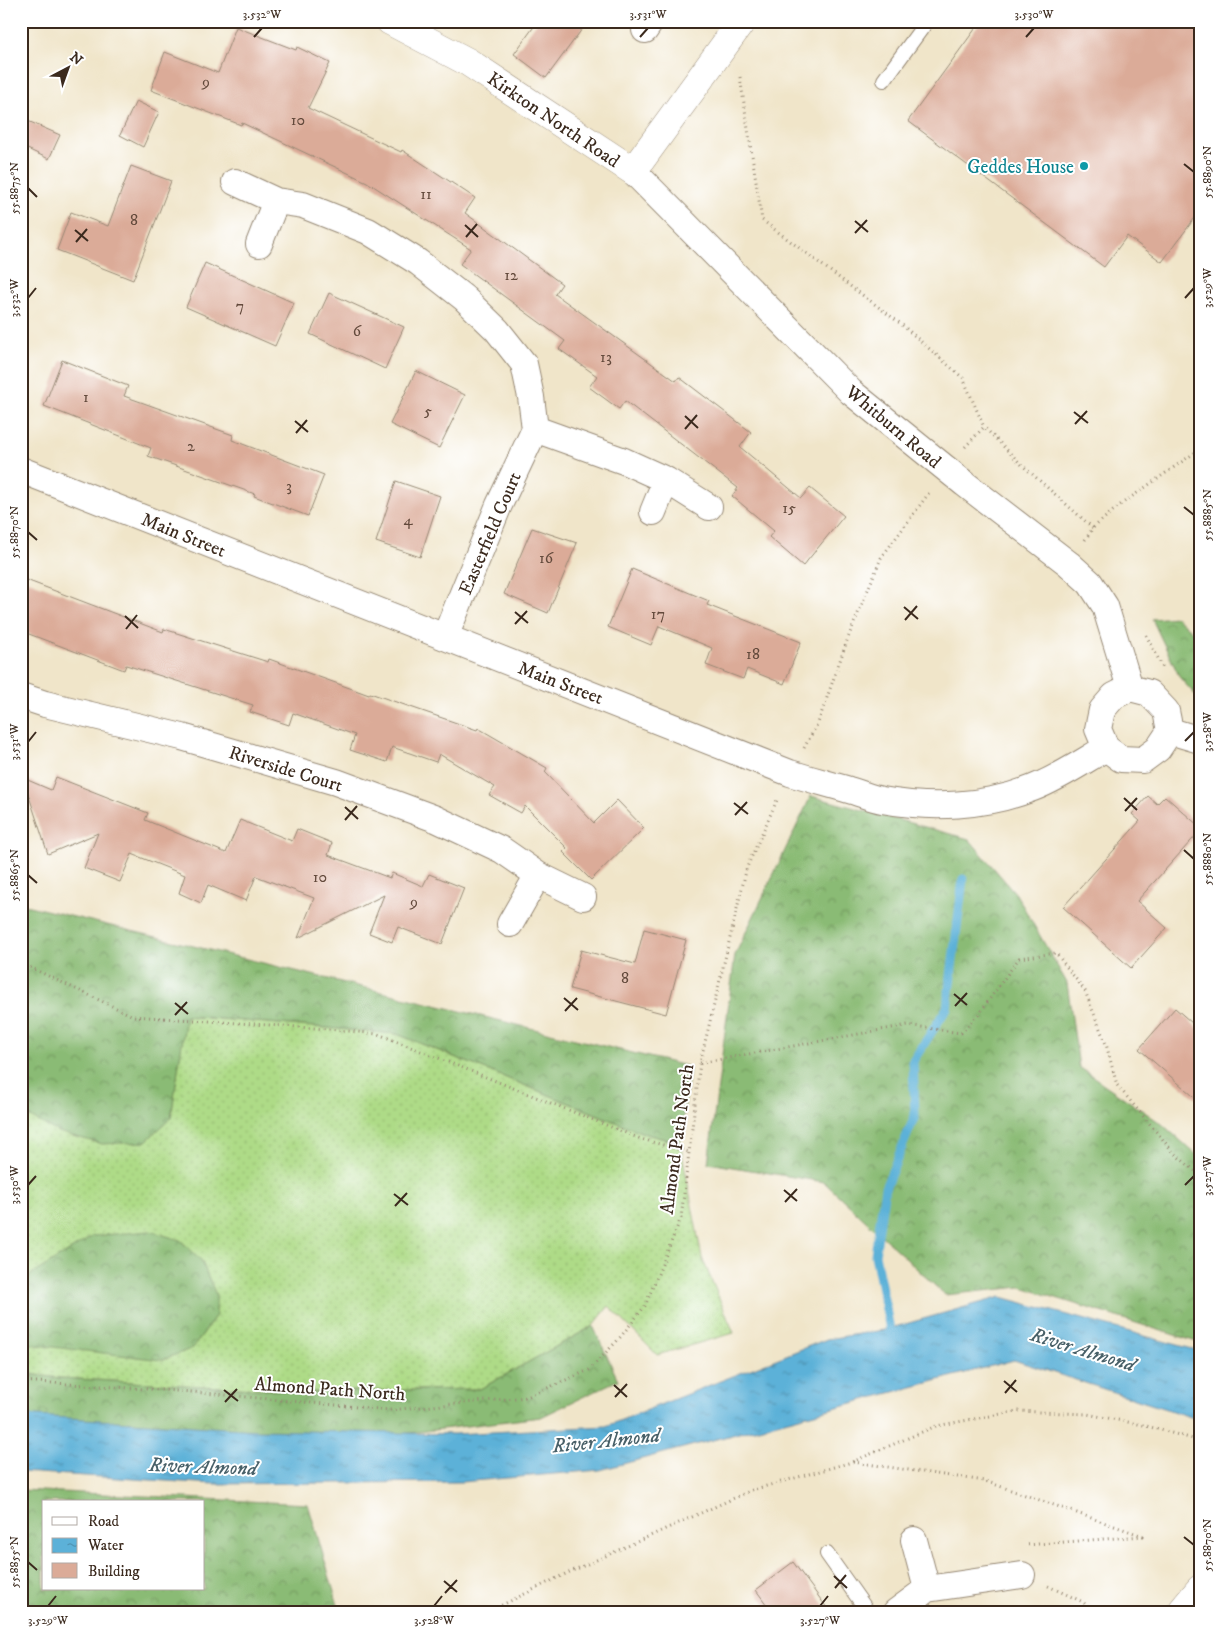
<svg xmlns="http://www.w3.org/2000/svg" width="1221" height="1633" viewBox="0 0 1221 1633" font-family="'IM FELL DW Pica',serif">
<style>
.grass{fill:url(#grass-dots);stroke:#748252}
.forest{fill:url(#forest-crowns);stroke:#627249;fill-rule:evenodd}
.water{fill:url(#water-ripples);stroke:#4c6e7b}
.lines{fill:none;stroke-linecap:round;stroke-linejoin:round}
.stream{stroke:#5cb1d8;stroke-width:9}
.building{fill:#dbab98}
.service-casing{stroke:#968874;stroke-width:16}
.minor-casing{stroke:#968874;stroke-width:28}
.tertiary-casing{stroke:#968874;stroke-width:29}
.secondary-casing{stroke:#968874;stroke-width:29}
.path{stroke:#968874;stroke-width:3;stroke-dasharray:1 4;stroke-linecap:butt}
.service{stroke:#fff;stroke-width:14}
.minor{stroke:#fff;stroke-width:26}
.tertiary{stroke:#fff;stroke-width:28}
.secondary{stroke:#fff;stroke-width:28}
.ticks{fill:none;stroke:#3b2a1e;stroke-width:2}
.culture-dot{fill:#0f9aa8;stroke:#fff;stroke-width:2}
.labels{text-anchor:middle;stroke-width:4;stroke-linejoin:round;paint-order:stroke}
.number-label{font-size:16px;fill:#634a3c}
.street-label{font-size:19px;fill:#3b2a1e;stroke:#fff}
.culture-label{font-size:19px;fill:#0d838f;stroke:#fff;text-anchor:end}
.water-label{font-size:20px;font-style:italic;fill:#486068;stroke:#fff}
.neatline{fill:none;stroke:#3b2a1e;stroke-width:2}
.ticks-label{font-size:12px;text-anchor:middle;fill:#3b2a1e}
</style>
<defs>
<pattern id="grass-dots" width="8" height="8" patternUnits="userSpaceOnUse" patternTransform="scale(1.25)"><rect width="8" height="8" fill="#aedb87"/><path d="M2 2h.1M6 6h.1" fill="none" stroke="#97bc74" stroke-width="1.8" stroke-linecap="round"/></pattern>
<pattern id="forest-crowns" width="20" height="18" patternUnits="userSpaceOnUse" patternTransform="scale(1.25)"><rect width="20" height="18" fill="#8abb74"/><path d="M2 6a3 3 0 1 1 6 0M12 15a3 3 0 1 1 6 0" fill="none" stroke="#72985f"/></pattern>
<pattern id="water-ripples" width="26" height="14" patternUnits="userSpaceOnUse" patternTransform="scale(1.25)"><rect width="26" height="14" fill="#5cb1d8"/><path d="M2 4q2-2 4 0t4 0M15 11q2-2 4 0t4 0" fill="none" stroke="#4d90af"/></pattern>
</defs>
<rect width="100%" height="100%" fill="#fff"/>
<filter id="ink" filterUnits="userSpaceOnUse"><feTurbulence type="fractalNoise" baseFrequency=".02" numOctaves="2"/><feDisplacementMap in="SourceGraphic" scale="10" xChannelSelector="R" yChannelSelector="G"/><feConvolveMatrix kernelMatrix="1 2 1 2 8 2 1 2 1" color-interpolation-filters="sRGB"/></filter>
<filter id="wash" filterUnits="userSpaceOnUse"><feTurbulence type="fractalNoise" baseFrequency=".0096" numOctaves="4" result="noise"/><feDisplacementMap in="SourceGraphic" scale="20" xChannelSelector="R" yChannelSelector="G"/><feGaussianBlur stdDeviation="1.12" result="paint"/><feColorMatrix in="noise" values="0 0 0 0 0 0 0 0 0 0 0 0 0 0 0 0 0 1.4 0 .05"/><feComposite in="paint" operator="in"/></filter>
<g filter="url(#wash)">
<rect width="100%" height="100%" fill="#f0e5c9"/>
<path class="grass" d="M185 1016 397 1034 646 1134 680 1143 702 1258 734 1333 657 1355 609 1306 593 1326 480 1389 306 1392 59 1378 21 1373V1335L29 1344 216 1315 215 1295 201 1260 180 1240 26 1278 21 1286V1112L23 1113 171 1118Z"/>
<path class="forest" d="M1176 617 1200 639V700L1180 678 1152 619Z
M811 796 969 839 1016 894 1067 983 1079 1067 1162 1124 1200 1158V1343L1021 1287 945 1295 824 1182 708 1163 735 955Z
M21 904 690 1067 680 1143 646 1134 397 1034 186 1016 171 1118 145 1142 102 1144 58 1132 21 1112Z
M150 1231 180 1240 201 1260 216 1295V1315L193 1348 162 1360 28 1344 21 1335V1286L26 1278 93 1236Z
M593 1326 618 1380 541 1417 318 1444 21 1426V1373L59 1378 306 1392 480 1389Z
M21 1490 308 1504 340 1612H21ZM44 1502H204V1589H44Z"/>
<path class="water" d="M1001 1297 1200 1351V1420L1014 1360 600 1470 461 1482 214 1484 21 1472V1415L257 1430 454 1434 606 1426 827 1339 884 1330Z"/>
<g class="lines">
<path class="stream" d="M892 1339 875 1255 885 1188 915 1116 913 1061 947 1008 963 879"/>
</g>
<g id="blocks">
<path class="building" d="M538 21H588L546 78 514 54Z
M981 21H1200V211L1162 262 1127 236 1104 267 908 121Z
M236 27 296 50 297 47 330 63 308 108 401 152 402 150 475 198 465 213 562 284 555 294 676 381 679 377 751 432 740 447 801 498 810 488 844 516 803 566 769 537 774 531 732 496 738 488 625 401 619 409 589 387 597 376 559 349 565 341 460 264 471 249 367 182 242 123 241 125 151 90 165 52 218 73Z
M136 101 159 112 143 147 120 135Z
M21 118 60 135 49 159 21 146Z
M131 166 171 181 133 280 57 250 71 212 108 226Z
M205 263 294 303 275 346 186 307Z
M329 293 404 327 385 369 310 334Z
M62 360 128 386 124 396 233 435 232 440 324 475 308 516 254 496 255 494 148 456 151 448 44 406Z
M416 371 465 395 439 448 390 424Z
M396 481 440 496 420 557 376 542Z
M532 528 577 543 548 613 504 594Z
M632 569 709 601 707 605 801 642 784 684 747 669 743 679 706 665 712 648 659 626 651 645 608 627Z
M21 578 163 632 164 629 268 662 269 659 369 695 370 693 477 730 478 728 547 768 545 772 594 823 617 800 644 828 591 880 563 852 567 848 525 806 521 813 489 795 495 787 439 754 436 762 392 747 387 762 350 750 355 735 293 713 289 725 250 712 253 705 126 665 124 670 21 631Z
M56 777 148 813 145 820 226 853 240 820 292 841 297 829 332 843 328 855 390 878 392 873 423 886 429 874 464 888 442 944 398 927 392 942 369 933 384 895 298 938 314 898 256 876 246 901 208 885 201 903 179 893 185 875 132 854 120 882 84 868 98 833 48 854 23 778 51 790Z
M1148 796 1157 804 1165 796 1200 827V831L1137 901 1167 928 1131 968 1063 907 1140 821 1132 814Z
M644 929 686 940 666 1014 570 989 581 950 635 964Z
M1175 1008 1200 1030V1102L1139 1049Z
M793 1562 830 1612H772L756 1590Z"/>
</g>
</g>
<g filter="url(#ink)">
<use href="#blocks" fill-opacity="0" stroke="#968874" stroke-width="1"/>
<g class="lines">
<defs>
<path id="service" d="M884 80 927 21
M827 1554 868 1612"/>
<path id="minor" d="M645 30 651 21
M633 171 851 392 965 484 1069 564 1090 583 1105 606 1130 688
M235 182 276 201
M259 244 276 201 303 205 368 231 418 262 464 298 497 330 524 364 531 397 535 429 499 505 445 637
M535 429 624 461 666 480 709 507
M21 470 790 773C809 779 829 784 849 790 860 793 871 798 882 800 931 809 985 807 1033 788 1059 778 1082 762 1106 748
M653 512 666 480
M1130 688 1149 693 1166 711 1170 731 1158 749 1143 760 1121 759 1106 748 1098 729 1102 710 1114 696Z
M21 696 45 704 182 737 336 782 436 819 502 850 538 875 583 897
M1170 731 1200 740
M510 924 538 875
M914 1540 927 1589
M896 1612 927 1589 1022 1575"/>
<path id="tertiary" d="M1181 1612 1200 1589"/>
<path id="secondary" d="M390 21 468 62 633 171 742 21"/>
</defs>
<use href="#service" class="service-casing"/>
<use href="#minor" class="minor-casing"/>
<use href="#tertiary" class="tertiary-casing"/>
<use href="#secondary" class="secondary-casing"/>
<path class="path" d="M685 21 688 24 691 21
M740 77 762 220 901 324 963 378 984 427
M965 447 984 427 1022 465 1093 528
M1085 540 1093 528 1120 505 1200 449
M1146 635 1163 668
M804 748 818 723 848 638 881 558 929 493
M21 963 133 1016 328 1029 378 1034 641 1139 689 1152
M700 1063 908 1025 961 1033 979 1014 1019 958 1056 953 1085 991 1106 1044 1117 1085 1175 1154 1200 1175
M21 1381 193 1392 390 1410 527 1397 589 1370 618 1340 645 1306 681 1218 700 1063 747 867 777 800
M853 1462 985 1481 1143 1536 1026 1545
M1048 1586 1083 1602 1093 1612
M488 1612 561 1576 752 1490 852 1462 936 1426 1017 1411 1087 1414 1143 1425 1200 1441"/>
<use href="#service" class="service"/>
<use href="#minor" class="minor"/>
<use href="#tertiary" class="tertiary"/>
<use href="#secondary" class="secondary"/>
</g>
</g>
<path class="ticks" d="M254 37 262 28M640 37 648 28M1026 37 1034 28M1184 164 1194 172M28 188 37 197M855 221 868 232M465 225 478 237M75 230 88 241M855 233 867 220M466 237 477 224M76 242 87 229M28 298 36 288M1185 298 1194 288M1074 412 1088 423M685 416 698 428M295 421 308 432M1075 424 1087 411M685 429 697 415M296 433 307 420M1184 507 1194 515M28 532 37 540M904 607 918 619M515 612 528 623M125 616 138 628M905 620 917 606M515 624 527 611M126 629 137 615M1185 741 1194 732M28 742 36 732M1124 798 1137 810M734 803 748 814M345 807 358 819M1125 811 1137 798M735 815 747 802M345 820 357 806M1184 850 1194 859M28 875 37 883M954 994 967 1005M564 998 578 1010M175 1003 188 1014M955 1006 967 993M565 1011 577 998M175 1015 187 1002M28 1185 36 1176M1185 1185 1194 1176M784 1190 797 1201M394 1194 408 1205M785 1202 797 1189M395 1206 407 1193M1004 1381 1017 1392M614 1385 627 1397M224 1390 238 1401M1005 1393 1016 1380M615 1397 627 1384M225 1402 237 1389M1184 1537 1194 1545M28 1562 37 1570M834 1576 847 1588M444 1581 457 1592M835 1588 846 1575M445 1593 457 1580M48 1606 56 1596M434 1606 442 1596M820 1606 828 1596"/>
<circle class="culture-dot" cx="1084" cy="166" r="5"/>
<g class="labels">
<g class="number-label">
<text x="206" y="87">9</text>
<text x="298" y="125">10</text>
<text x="426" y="199">11</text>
<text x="134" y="225">8</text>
<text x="511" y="280">12</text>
<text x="240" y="311">7</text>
<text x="357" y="336">6</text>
<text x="606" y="362">13</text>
<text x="86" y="402">1</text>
<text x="428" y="416">5</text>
<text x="191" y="451">2</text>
<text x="289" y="491">3</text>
<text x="789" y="513">15</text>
<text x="408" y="525">4</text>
<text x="546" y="563">16</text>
<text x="658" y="619">17</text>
<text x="753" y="659">18</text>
<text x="320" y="882">10</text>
<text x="414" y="907">9</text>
<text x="625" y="983">8</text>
</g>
<g class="street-label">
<text transform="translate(554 119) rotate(34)" y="7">Kirkton North Road</text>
<text transform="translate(894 426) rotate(40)" y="7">Whitburn Road</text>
<text transform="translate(489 533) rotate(-67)" y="7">Easterfield Court</text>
<text transform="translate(184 534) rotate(22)" y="7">Main Street</text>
<text transform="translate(561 682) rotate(21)" y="7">Main Street</text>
<text transform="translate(286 768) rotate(17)" y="7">Riverside Court</text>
<text transform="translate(676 1139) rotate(-82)" y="7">Almond Path North</text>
<text transform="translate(330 1388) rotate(4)" y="7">Almond Path North</text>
</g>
<g class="culture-label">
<text x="1074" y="173">Geddes House</text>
</g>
<g class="water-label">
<text transform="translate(1083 1349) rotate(17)" y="7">River Almond</text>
<text transform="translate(606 1440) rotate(-6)" y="7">River Almond</text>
<text transform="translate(203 1466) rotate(2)" y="7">River Almond</text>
</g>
</g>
<rect width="1221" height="1633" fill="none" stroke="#fff" stroke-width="55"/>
<rect x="42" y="1500" width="162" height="90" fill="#ffffff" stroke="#b1aaa5"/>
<rect x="52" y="1517" width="25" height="8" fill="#ffffff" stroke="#b1aaa5"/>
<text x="88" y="1526" font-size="15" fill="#3b2a1e">Road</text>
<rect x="52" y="1538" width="25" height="15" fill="url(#water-ripples)" stroke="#b1aaa5"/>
<text x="88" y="1550" font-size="15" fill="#3b2a1e">Water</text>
<rect x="52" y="1563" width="25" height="15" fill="#dbab98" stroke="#b1aaa5"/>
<text x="88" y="1576" font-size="15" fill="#3b2a1e">Building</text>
<g transform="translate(68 68) rotate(41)" stroke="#ffffff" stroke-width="4" paint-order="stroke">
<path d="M0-4L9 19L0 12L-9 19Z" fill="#3b2a1e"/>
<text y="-8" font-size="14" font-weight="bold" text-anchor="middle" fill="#3b2a1e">N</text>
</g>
<rect x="28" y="28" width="1166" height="1578" class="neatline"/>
<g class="ticks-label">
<text x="262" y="18">3.532°W</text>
<text x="648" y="18">3.531°W</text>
<text x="1034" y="18">3.530°W</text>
<text transform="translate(1207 172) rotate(-90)" y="4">55.8890°N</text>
<text transform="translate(14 188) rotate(-90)" y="4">55.8875°N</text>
<text transform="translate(1207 288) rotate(-90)" y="4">3.529°W</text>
<text transform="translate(14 298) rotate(-90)" y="4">3.532°W</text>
<text transform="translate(1207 515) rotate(-90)" y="4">55.8885°N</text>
<text transform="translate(14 532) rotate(-90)" y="4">55.8870°N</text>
<text transform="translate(1207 732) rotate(-90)" y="4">3.528°W</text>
<text transform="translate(14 742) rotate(-90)" y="4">3.531°W</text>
<text transform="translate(1207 859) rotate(-90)" y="4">55.8880°N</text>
<text transform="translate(14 875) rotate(-90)" y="4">55.8865°N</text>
<text transform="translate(1207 1176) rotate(-90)" y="4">3.527°W</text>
<text transform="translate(14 1185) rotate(-90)" y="4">3.530°W</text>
<text transform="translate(1207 1545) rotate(-90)" y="4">55.8870°N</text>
<text transform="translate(14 1562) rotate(-90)" y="4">55.8855°N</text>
<text x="48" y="1624">3.529°W</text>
<text x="434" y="1624">3.528°W</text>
<text x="820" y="1624">3.527°W</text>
</g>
</svg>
